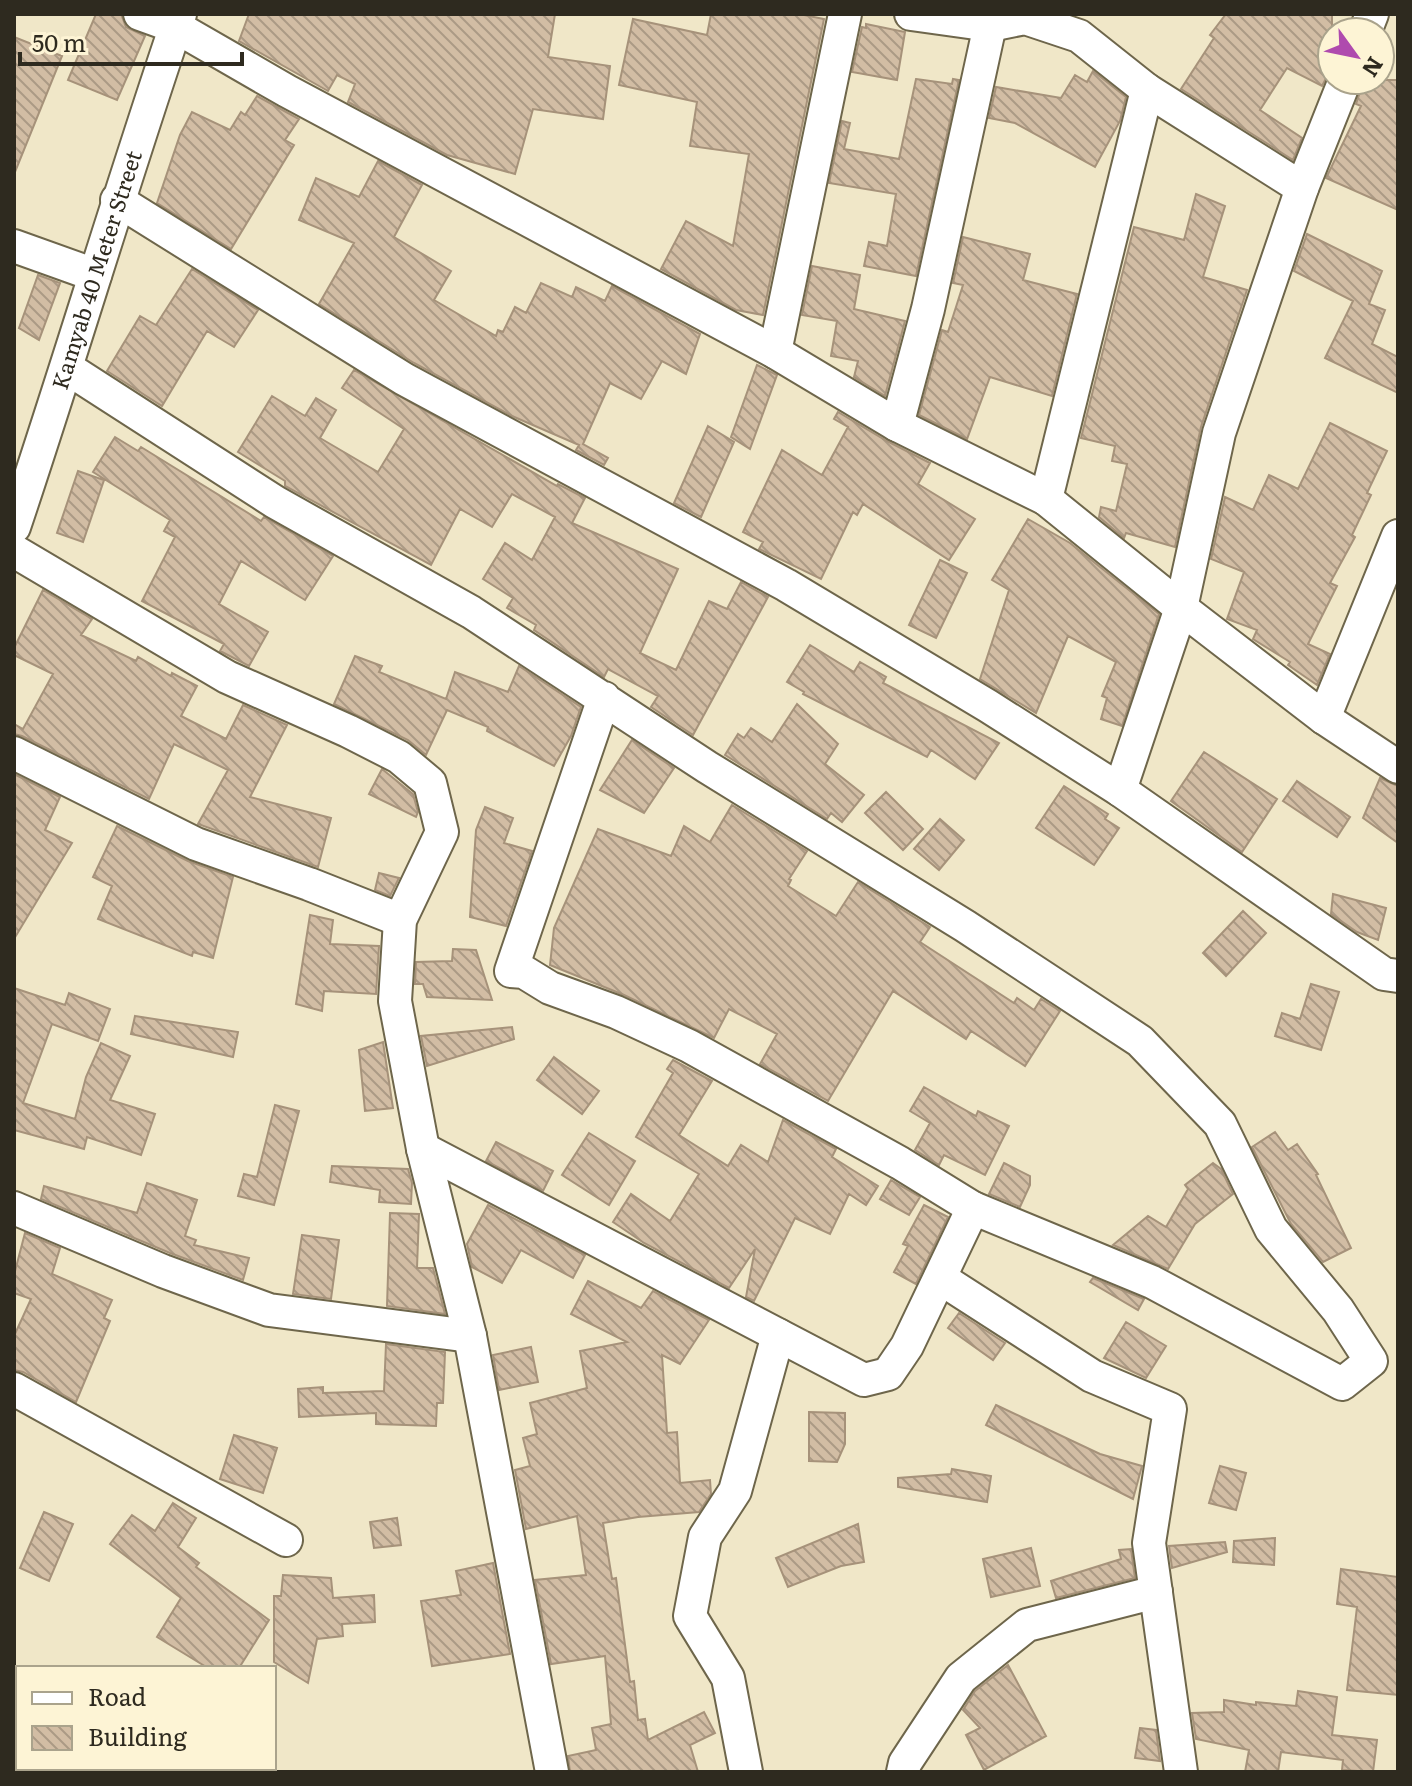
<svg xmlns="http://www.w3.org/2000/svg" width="1412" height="1786" viewBox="0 0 1412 1786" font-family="Literata,serif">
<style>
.building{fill:url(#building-back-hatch);stroke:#a6927a;stroke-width:2}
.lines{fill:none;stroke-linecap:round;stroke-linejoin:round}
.minor-casing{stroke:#6e664b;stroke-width:36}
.minor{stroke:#fff;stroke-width:32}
.labels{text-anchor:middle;stroke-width:6;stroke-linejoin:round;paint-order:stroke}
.street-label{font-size:22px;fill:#2e2a1f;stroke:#fdf4d5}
</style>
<defs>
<pattern id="building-back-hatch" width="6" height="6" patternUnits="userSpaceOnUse" patternTransform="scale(2)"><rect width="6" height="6" fill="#d2bda4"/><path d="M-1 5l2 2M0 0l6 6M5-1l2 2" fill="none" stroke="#ab9a85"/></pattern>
</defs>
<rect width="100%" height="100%" fill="#f0e7c8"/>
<path class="building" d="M96 14H121L126 27 145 36 117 100 68 80Z
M249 14H555L548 57 610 66 603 119 533 109 515 174 447 155 348 102 355 84 337 75 328 91 239 41Z
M711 14H799L824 19 763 315 736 310 661 269 686 221 733 246 749 154 690 146 697 102 619 85 633 19 707 35Z
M1226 14H1332V67L1322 86 1287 68 1260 110 1302 138 1293 160 1181 89 1214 38 1210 35Z
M866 24 905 32 897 80 852 72 862 27 866 28Z
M14 37 62 56 15 172H14Z
M1093 71 1126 97 1120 121 1095 167 1015 123 989 118 996 87 1061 98 1075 75 1087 82Z
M916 79 952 84 953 79 959 80 916 276 864 266 869 242 887 246 896 194 829 183 842 121 850 123 844 149 899 159Z
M1364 80H1398V210L1326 178 1361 106 1356 104Z
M257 96 299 119 285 140 294 145 231 249 157 203 180 135 192 112 230 130 241 112 245 115Z
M378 161 422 185 394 237 451 271 434 300 496 336 498 330 503 332 515 307 526 313 541 283 572 297 576 287 605 301 612 286 700 334 686 374 662 361 641 399 610 383 583 444 608 458 604 465 576 450 579 445 512 416 414 363 319 304 354 243 299 220 316 178 359 197Z
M1196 194 1225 206 1203 277 1247 290 1201 427 1175 547 1126 533 1124 538 1099 517 1101 507 1116 511 1127 464 1112 461 1115 446 1081 438 1134 227 1184 240Z
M1307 234 1382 271 1369 304 1385 310 1372 344 1398 357V393L1325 358 1353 301 1294 271Z
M963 237 1030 254 1023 280 1077 294 1052 396 990 377 967 439 919 415 942 330 948 332 963 285 953 283Z
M812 266 860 275 854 309 905 321 885 396 854 377 858 361 831 356 837 321 802 315Z
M192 269 258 310 234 347 207 331 162 406 107 371 140 316 156 325Z
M38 275 60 283 39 340 19 328Z
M757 365 777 375 750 449 731 437Z
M354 370 557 486 558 484 585 498 572 523 678 569 640 653 676 670 709 601 727 609 741 582 768 597 693 735 651 707 658 696 608 669 604 677 534 630 536 625 507 608 513 598 483 579 505 543 532 560 555 517 512 494 492 527 460 509 431 565 285 486V481L238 452 272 396 305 416 316 398 336 410 320 438 378 472 404 429 342 388Z
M838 412 887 441 930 463 918 484 975 519 949 560 863 504 857 515 853 512 821 579 759 549 763 542 743 532 782 450 822 475 848 427 834 419Z
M1330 423 1387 451 1367 493 1371 495 1352 535 1355 537 1330 583 1337 586 1308 644 1330 654 1317 685 1288 665 1290 662 1253 639 1257 630 1227 619 1244 572 1211 559 1225 497 1253 510 1269 475 1298 489Z
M708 426 734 442 701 517 674 503Z
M115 437 138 451 141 447 261 521 264 517 333 556 305 600 241 561 219 604 268 632 249 666 220 651 224 644 142 601 175 537 164 531 170 520 93 472Z
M78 471 104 480 83 542 57 533Z
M1028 519 1070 543 1159 614 1122 726 1101 719 1107 698 1102 696 1116 662 1068 636 1036 713 980 679 1009 590 992 580Z
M940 560 967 573 936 638 909 625Z
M43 590 92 619 81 635 136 661 138 657 171 676 172 673 197 686 181 716 226 739 243 705 287 725 250 797 331 818 318 867 198 824 228 770 174 744 149 799 22 736 14 734V724L23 729 53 674 14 655V648Z
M810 645 854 672 860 662 886 677 883 683 999 743 975 779 931 750 927 757 803 694 804 692 787 682Z
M355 656 382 666 379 672 446 699 455 672 508 692 519 666 581 707 571 736 554 766 487 731 488 727 447 710 426 755 408 740 334 704Z
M797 704 838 744 825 764 864 795 842 822 831 813 827 819 725 755 738 734 744 738 751 728 772 742Z
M632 740 674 768 644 813 600 790Z
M1204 752 1277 799 1242 852 1171 801Z
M382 769 413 794 418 812 416 817 369 794Z
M14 774 60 797 45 830 72 843 14 939Z
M1380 778 1398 786V843L1363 818Z
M1297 781 1350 817 1337 837 1283 801Z
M1064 786 1108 814 1105 819 1119 828 1094 865 1036 828Z
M886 792 923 829 903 850 865 813Z
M732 805 807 851 789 879 791 880 788 886 836 916 858 882 930 927 920 942 1014 1003 1017 998 1034 1010 1041 999 1060 1011 1025 1066 971 1031 966 1039 893 991 828 1101 760 1064 777 1034 729 1009 714 1038 624 995 550 965 554 928 598 829 671 856 684 826 710 842Z
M485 807 513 818 504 843 532 851 506 926 470 917 476 830Z
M940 819 964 840 939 870 914 849Z
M117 826 188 861 233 877 213 958 193 952 192 956 98 919 112 886 93 877Z
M379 873 399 878 390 896 375 890Z
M1333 894 1386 908 1378 940 1357 932 1331 914Z
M1243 911 1266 933 1226 976 1203 953Z
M310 915 333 920 330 944 379 946 376 994 324 991 322 1011 296 1004Z
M453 949 476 950 492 1000 427 997 423 984H415L416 962 452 961Z
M1311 984 1339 992 1321 1050 1275 1036 1282 1013 1300 1019Z
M14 988 65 1005 69 993 110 1009 98 1041 52 1024 23 1103 75 1119 86 1077 101 1043 130 1056 110 1100 155 1114 141 1155 87 1137 84 1149 14 1130Z
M135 1016 238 1032 233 1057 131 1034Z
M512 1027 514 1039 427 1066 421 1036Z
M383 1042 393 1108 365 1111 359 1050Z
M554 1057 599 1091 582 1114 537 1080Z
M673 1060 712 1081 679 1135 728 1166 741 1145 768 1162 783 1120 836 1149 832 1157 878 1186 866 1205 849 1194 830 1234 795 1218 754 1301 746 1297 755 1249 729 1288 644 1243 613 1222 631 1194 670 1221 699 1174 636 1137 673 1073 667 1069Z
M924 1087 976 1116 978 1111 1009 1126 985 1175 944 1155 939 1165 915 1150 930 1123 910 1111Z
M275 1105 299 1111 274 1205 238 1196 244 1174 257 1177Z
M1275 1132 1288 1150 1297 1144 1318 1174 1316 1175 1351 1248 1323 1262 1291 1224 1252 1147Z
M589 1133 635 1161 609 1205 562 1175Z
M496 1142 553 1171 543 1191 486 1161Z
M1004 1163 1030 1176V1185L1020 1207 989 1194Z
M1213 1163 1221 1169 1233 1194 1195 1224 1168 1269 1113 1245 1148 1216 1166 1227 1188 1189 1185 1185Z
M332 1166 408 1169 412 1183 411 1204 379 1202 380 1190 330 1182Z
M891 1180 920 1197 909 1215 880 1199Z
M147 1183 197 1200 185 1236 196 1240 194 1245 249 1258 243 1280 170 1253 41 1199 44 1186 137 1213Z
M488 1205 585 1255 573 1278 521 1250 502 1283 472 1267 467 1244Z
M924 1205 948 1217 916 1284 894 1272 908 1246 903 1244Z
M390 1213 419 1214 417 1268H433L445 1314 387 1306Z
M25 1233 60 1248 52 1274 112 1300 104 1318 110 1321 76 1402 23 1372 14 1370V1336L31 1299 14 1293V1275Z
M302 1235 339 1240 331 1299 293 1294Z
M1093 1278 1144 1299 1138 1310 1090 1282Z
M588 1281 641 1308 653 1291 709 1320 680 1364 662 1355 667 1433 677 1432 680 1483 710 1480 711 1494 699 1512 638 1517 603 1523 612 1579 616 1578 630 1682 634 1681 638 1720 645 1719 648 1740 704 1712 715 1733 690 1745 698 1772H570L568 1756 596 1750 592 1728 611 1724 605 1656 551 1664 535 1580 586 1575 577 1516 526 1529 515 1470 530 1466 523 1438 537 1434 530 1403 587 1388 580 1351 627 1342 571 1314Z
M959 1313 1005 1343 993 1360 948 1328Z
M1126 1322 1166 1346 1146 1378 1104 1358Z
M386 1344 445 1352 443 1403H437L436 1426 376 1424V1413L299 1417 298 1389 323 1387V1393L384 1391Z
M531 1347 538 1382 499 1390 493 1355Z
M996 1405 1100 1454 1142 1466 1133 1499 986 1425Z
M809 1412 845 1413V1444L837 1462 809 1461Z
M234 1435 277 1448 263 1493 220 1479Z
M1220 1466 1246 1473 1236 1510 1209 1503Z
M952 1469 991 1476 987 1502 898 1487V1478L951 1474Z
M173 1503 196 1518 178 1547 199 1563 196 1567 269 1620 239 1668H208L157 1637 181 1598 110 1544 132 1515 155 1531Z
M44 1512 73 1524 49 1581 20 1568Z
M397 1518 401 1545 374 1548 370 1522Z
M858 1524 864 1562 841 1566 788 1587 776 1558Z
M1275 1538 1274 1565 1233 1562 1234 1541Z
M1225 1542 1227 1552 1172 1568 1169 1546Z
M1031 1548 1040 1586 991 1597 983 1559Z
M1131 1549 1135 1578 1056 1598 1051 1581 1121 1559 1119 1550Z
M493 1563 510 1654 432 1666 421 1601 461 1595 456 1571Z
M1341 1569 1398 1577V1695L1347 1690 1357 1607 1337 1604Z
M283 1575 331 1578 333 1598 374 1595 375 1622 342 1624 343 1636 317 1639 308 1683 274 1662V1596H281Z
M1008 1665 1046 1736 984 1770 966 1735 980 1728 963 1710 975 1691Z
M1298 1691 1337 1697 1332 1735 1377 1740 1373 1772 1342 1770 1343 1760 1281 1752 1278 1772H1245L1249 1750 1196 1739 1192 1713 1224 1712V1700L1256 1705V1702L1296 1706Z
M1140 1728 1156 1730 1160 1761 1135 1758Z"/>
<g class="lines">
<defs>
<g id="minor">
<path d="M140 14 176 27 287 91 775 352 897 425 1046 499 1181 608 1324 718 1398 767"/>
<path d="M911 14 990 25 1025 18 1079 36 1147 90 1302 188"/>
<path d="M1365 32 1372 14"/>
<path d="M117 200 404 379 786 585 988 706 1120 790 1384 974 1398 976"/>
<path d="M14 246 95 275"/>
<path d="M775 352 845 14"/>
<path d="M67 368 275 502 471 612 707 767 965 926 1140 1041 1220 1124 1271 1229 1338 1310 1371 1361 1342 1384 1152 1282 973 1208 900 1163 689 1046 616 1012 550 988 524 972 511 971 604 698"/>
<path d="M897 425 928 309 990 25"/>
<path d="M1046 499 1147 90"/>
<path id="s1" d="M14 527C71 357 122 184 180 14"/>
<path d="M14 551 227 677 348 731 399 757 430 783 442 832 400 920 395 1001 423 1149 470 1336 552 1772"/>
<path d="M1324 718 1398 536"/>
<path d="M14 753 196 844 309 884 400 920"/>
<path d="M1120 790 1181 608 1219 433 1302 188 1345 80"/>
<path d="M423 1149 864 1380 888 1374 907 1346 973 1208"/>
<path d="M14 1208 163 1271 269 1310 470 1336"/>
<path d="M940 1278 1092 1376 1170 1409 1149 1543 1181 1772"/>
<path d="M14 1389 286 1540"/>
<path d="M746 1772 728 1678 690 1616 705 1537 735 1491 778 1335"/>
<path d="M903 1772 905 1763 961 1678 1027 1625 1156 1592"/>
</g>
</defs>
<use href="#minor" class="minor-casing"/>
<use href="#minor" class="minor"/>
</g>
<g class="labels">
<g class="street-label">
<text dy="8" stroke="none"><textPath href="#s1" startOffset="270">Kamyab 40 Meter Street</textPath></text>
</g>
</g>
<rect width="1412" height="1786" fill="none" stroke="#2e2a1f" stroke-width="32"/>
<rect x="16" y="1666" width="260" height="104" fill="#fdf4d5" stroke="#aaa38c" stroke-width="2"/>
<rect x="32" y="1692" width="40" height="12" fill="#ffffff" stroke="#aaa38c" stroke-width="2"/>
<text x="88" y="1706" font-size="24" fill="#2e2a1f">Road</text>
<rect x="32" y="1726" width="40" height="24" fill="url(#building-back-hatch)" stroke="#aaa38c" stroke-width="2"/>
<text x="88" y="1746" font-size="24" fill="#2e2a1f">Building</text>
<g transform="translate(1356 56) rotate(123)"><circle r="38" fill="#fdf4d5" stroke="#aaa38c" stroke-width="2"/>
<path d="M0-6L14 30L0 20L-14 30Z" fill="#af4aae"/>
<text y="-12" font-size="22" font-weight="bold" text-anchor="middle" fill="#2e2a1f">N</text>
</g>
<path d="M20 52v12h222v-12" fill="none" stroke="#2e2a1f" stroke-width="4"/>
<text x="32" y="52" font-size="24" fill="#2e2a1f" stroke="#fdf4d5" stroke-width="6" paint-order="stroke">50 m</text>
</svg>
